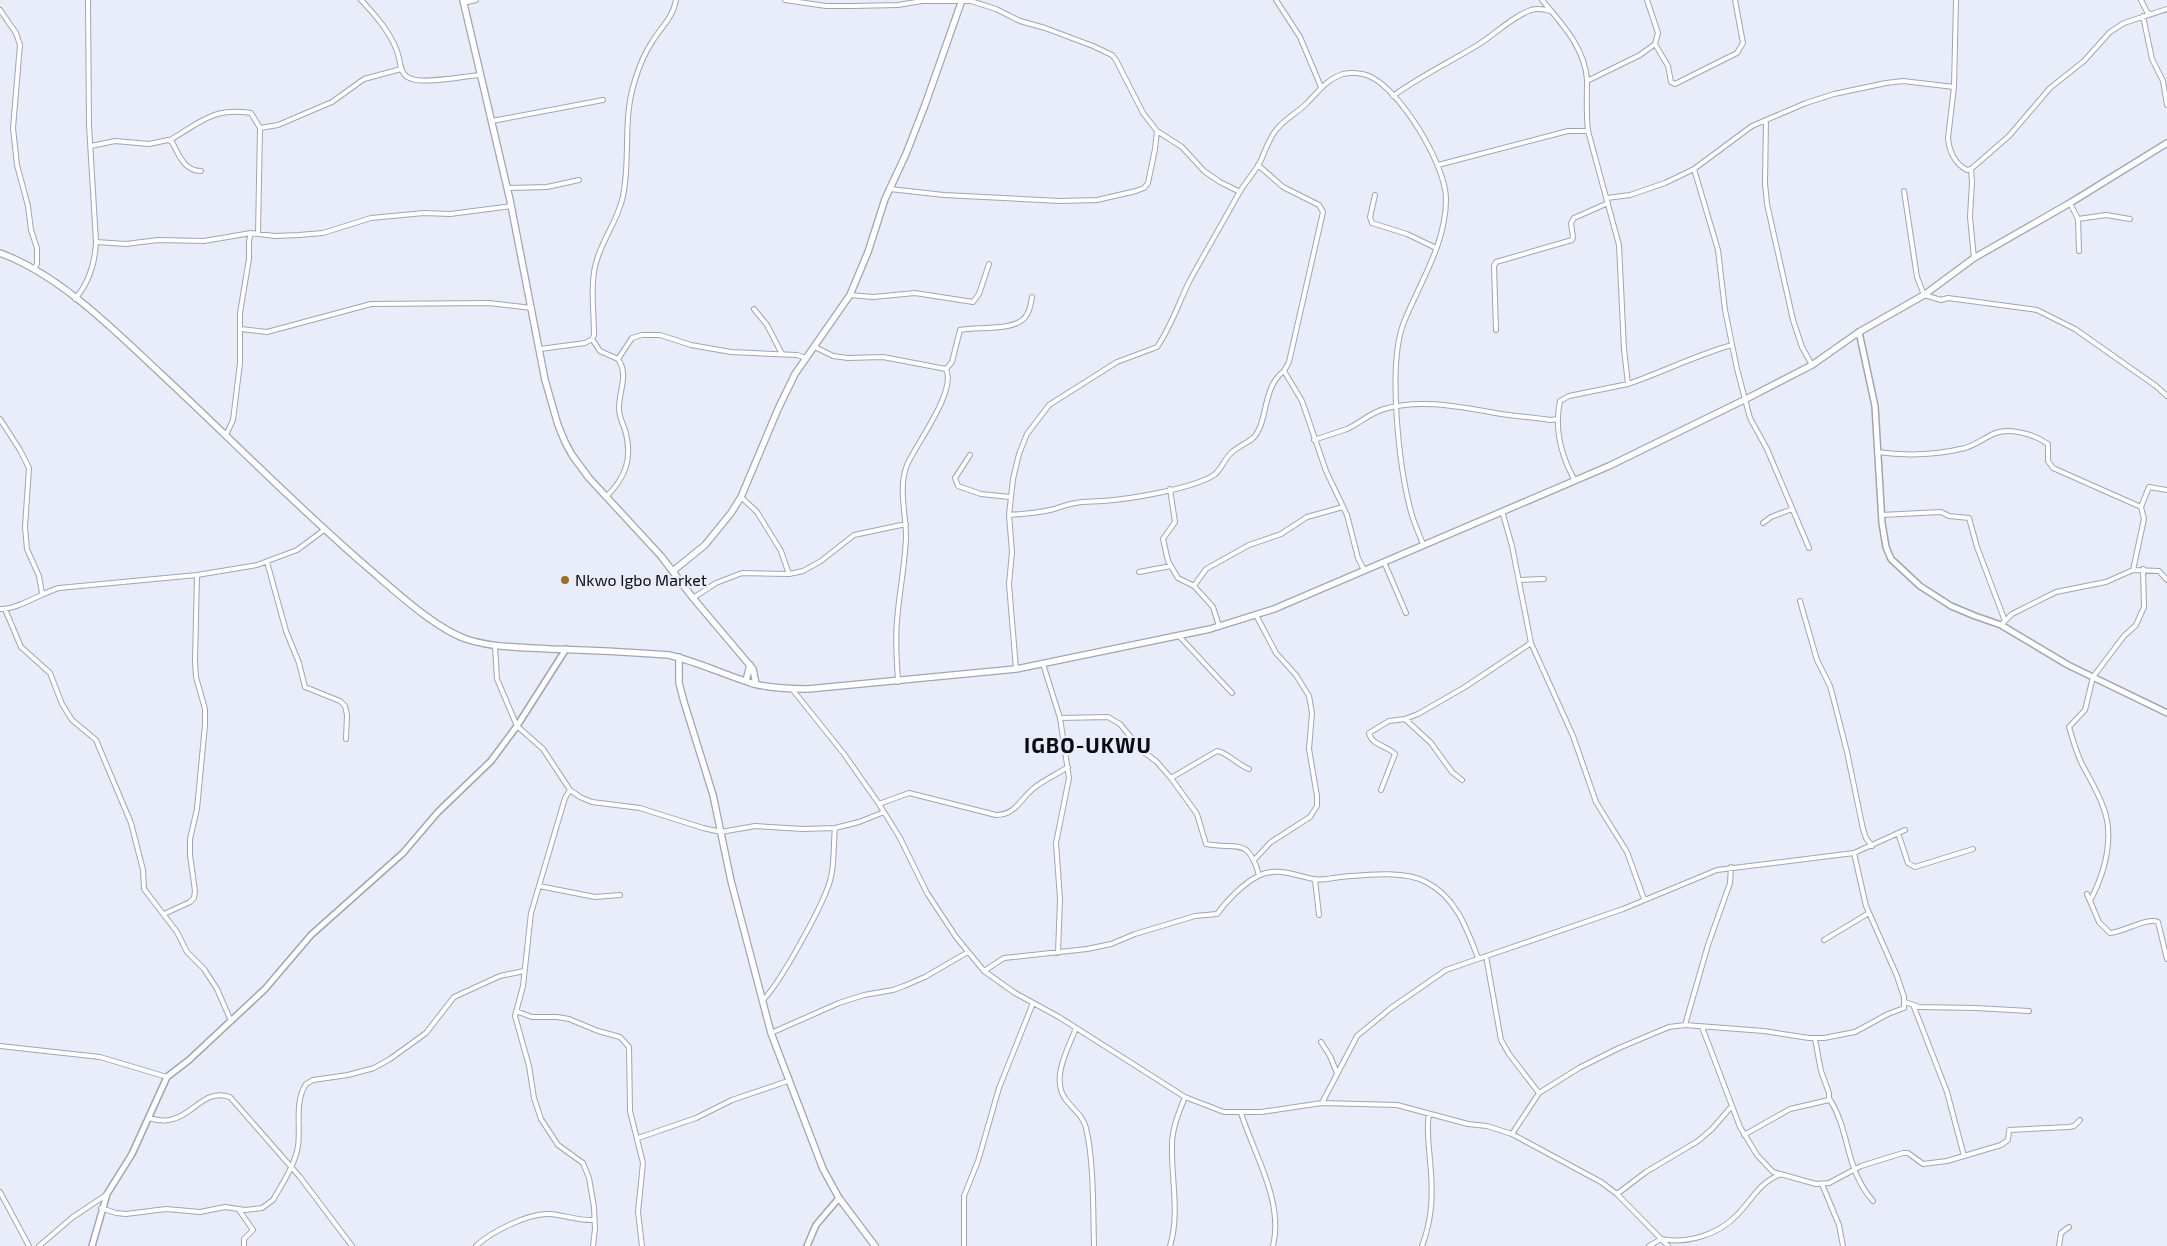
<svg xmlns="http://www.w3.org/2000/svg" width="2167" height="1246" viewBox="0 0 2167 1246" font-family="'Exo 2',sans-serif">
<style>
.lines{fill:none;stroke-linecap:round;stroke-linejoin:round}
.minor-casing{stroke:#a2a5b1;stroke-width:6}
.tertiary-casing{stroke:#a2a5b1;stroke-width:8}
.secondary-casing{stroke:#a2a5b1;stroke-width:8}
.minor{stroke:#fff;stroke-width:4}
.tertiary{stroke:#fff;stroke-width:5}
.secondary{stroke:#fff;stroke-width:5.5}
.poi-dot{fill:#99711d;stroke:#e9ecf9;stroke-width:2}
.labels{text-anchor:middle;stroke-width:4.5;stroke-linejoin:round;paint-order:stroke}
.poi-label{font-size:16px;fill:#0b0c10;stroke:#e9ecf9;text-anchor:start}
.district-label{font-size:21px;font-weight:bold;letter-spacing:1px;fill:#0b0c10;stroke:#e9ecf9}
</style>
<rect width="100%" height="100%" fill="#e9ecf9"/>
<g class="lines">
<defs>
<path id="minor" d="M361 0C376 16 394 36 399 58 401 67 401 76 412 79 426 84 464 76 481 75
M785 0 826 6H852L898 5 922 1H971L996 9 1020 21 1045 28 1093 46 1112 55 1116 60 1143 113 1157 131 1182 147 1204 171 1220 182 1240 192
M1276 0 1300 37 1321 87
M1542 0C1562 24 1585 48 1587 80 1587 97 1586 114 1588 131L1619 245 1624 349 1628 384 1569 396 1560 401C1554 429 1561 455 1574 479
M1647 0 1658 33 1655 44
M1956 0 1954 87 1948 138C1949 151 1955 164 1967 170L1971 169
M2141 0 2147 12 2150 14
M463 3 476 0
M0 10 16 33 20 45 13 128 17 165 28 206 31 230 37 248V264L34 269
M2143 16 2152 59 2163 81 2167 105
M1587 81 1640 55 1655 44 1668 66 1671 82 1675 84 1737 53 1743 43 1735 0
M1393 96C1419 77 1448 63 1476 46 1495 35 1511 17 1531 10 1538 8 1544 9 1550 11
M1766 120 1765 183 1767 204 1793 320 1802 347 1812 365
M492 121 603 100
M260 128 278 125 332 102 364 79 401 69
M170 140C201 122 213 107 251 113L260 128 258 234
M91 146 115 141 149 144 168 140 172 142C179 155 184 171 201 171
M1258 165 1283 187 1319 205 1323 212 1289 362 1284 371 1302 401 1326 471 1347 515 1358 558 1364 570
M1438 165 1568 131H1588
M1694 169 1718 250 1725 310 1737 369 1750 418 1767 449 1809 548
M508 188 547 187 579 180
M890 189 944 195 1060 201 1097 200 1136 191 1144 188 1148 183 1155 149 1157 131
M1904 191 1917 277 1924 295 1941 300 1948 298 2037 310 2075 329 2156 386 2167 396
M1375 195 1370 217 1372 223 1407 234 1436 248
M1607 198 1630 195 1665 183 1694 169 1752 126 1806 103 1834 94 1886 83 1903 81 1954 87
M2070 203 2078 219 2106 215 2130 219
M2078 219 2079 251
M96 242 126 244 158 240 204 241 251 233 275 236 299 235 323 233 371 218 424 213 450 214 512 206
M1974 258 1970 217 1972 182 1971 169 2009 136 2050 88 2084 61 2110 32 2124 23 2167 9
M850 295 873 297 915 293 973 302 979 294 989 264
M75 299C89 283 95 263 96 242L89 125 88 0
M754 309 767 325 782 354
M241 329 267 332 371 304 489 303 532 308
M1496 330 1494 266 1496 262 1572 240 1573 237 1571 223 1574 218 1608 203
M592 339 600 351 618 359C629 375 619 390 619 408 619 417 622 421 625 430 633 458 626 477 606 497
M815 347 833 356 848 358 883 357 946 369
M540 349 585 343 592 339 594 335C594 313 590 283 596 263 602 239 618 221 623 196 631 156 622 120 635 80 639 67 644 54 652 42 661 27 673 18 676 0
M618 359 632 338 642 335H660L691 345 731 352 797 355 806 358
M946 369 952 362 960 330C976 326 1016 332 1026 316 1030 311 1031 303 1032 297
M1628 384C1663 372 1696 355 1732 345
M0 419 20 450 29 468 25 527 27 549 39 576 42 593
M226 435 233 420 240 363V313L249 259V241L251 233
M1314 440C1325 436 1336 433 1347 429 1360 423 1370 413 1384 409 1419 399 1455 406 1490 412 1510 416 1530 417 1550 420L1558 419
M1877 452C1906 456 1936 455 1965 448 1975 445 1983 439 1993 434 2009 427 2034 434 2048 444V461L2053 468 2141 507 2144 519 2133 570
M970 455 955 478 958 486 981 494 1010 497
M1170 489 1175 522 1163 539 1168 561 1178 578 1194 586 1213 607 1219 626
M741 497 757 512 781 551 789 574
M2141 507 2149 487 2167 490
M1009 515C1023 514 1037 513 1050 510 1059 508 1067 504 1076 503 1085 501 1094 502 1103 501 1130 499 1192 489 1214 475 1221 470 1224 460 1230 454 1237 447 1245 444 1252 439 1269 424 1261 388 1284 371
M1881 515 1941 512 1949 516 1969 518 1977 547 2005 621
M1763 523 1771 517 1792 509
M267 562 286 631 299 663 305 687 340 701 345 706 347 715 346 739
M1384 562 1406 613
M1139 572 1171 566
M1519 580 1544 579
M1194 586 1206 569 1249 545 1281 534 1307 517 1343 507
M693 598 716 583 742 573 789 574 803 571 821 561 854 535 906 524
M1800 601 1817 660 1830 686 1833 697 1847 752 1863 829 1866 838 1872 846
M0 609C17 610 41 593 59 588L197 575 257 565 297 550 324 530
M5 609 21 647 50 673 62 704 72 720 96 740 131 823 143 870 144 889 177 932 187 952 204 969 217 989 231 1021
M2001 625 2012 614 2056 592 2106 582 2133 570 2159 571 2167 580
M1179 636 1232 693
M1531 643 1573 736 1596 802 1627 852 1644 899
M495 646 497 679 517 726 543 749 570 790 580 797 592 802 640 808 703 828 721 832 755 826 803 829 835 828 859 822 884 812
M1043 664 1060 718 1069 778 1056 843 1060 899 1058 953
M1016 669 1009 584 1012 552 1009 515 1013 479 1019 454 1027 434 1049 405 1117 362 1157 347C1171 327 1179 302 1190 280 1206 251 1223 222 1239 193 1245 183 1253 174 1259 164 1265 153 1268 139 1277 129 1285 119 1297 113 1306 104 1318 92 1327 79 1343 74 1351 72 1362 73 1369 76 1400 89 1446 165 1446 199 1446 244 1420 282 1404 322 1387 364 1399 467 1411 512 1414 523 1419 534 1423 544
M898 682C897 661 895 641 897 621 899 593 905 566 906 537 906 513 898 488 907 465 916 444 957 391 946 369
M792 689 844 754 879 804 900 838 927 893 956 937 984 971 1015 993 1059 1017 1185 1097 1224 1112H1261L1322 1103 1397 1105 1468 1124 1487 1126 1512 1134 1601 1182 1617 1194 1668 1246
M1060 718 1108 717 1120 724 1142 751 1156 761 1171 778 1197 814 1206 844C1237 850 1248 836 1259 875
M1405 719 1431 743 1452 772 1462 780
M1171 778 1217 751C1227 752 1236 764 1249 769
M570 790 565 798 531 913 523 986 515 1016 529 1066 534 1098 541 1119 558 1145 583 1163 589 1178 594 1207 595 1229 593 1246
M1381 790 1395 754C1388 746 1371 745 1369 733L1389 721 1405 719 1418 714 1465 687 1531 643 1512 546 1502 511
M879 804 909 793 996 815C1016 815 1020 799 1034 788 1044 780 1057 774 1068 767
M1898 833 1908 863 1915 867 1973 849
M1255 859 1271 842 1310 817 1317 806V796L1309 749 1312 713 1309 696 1296 675 1276 653 1256 615
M1315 880 1319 915
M539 886 595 897 620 895
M2087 894 2099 922 2110 933C2124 932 2147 917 2158 922L2167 959
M2090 901C2103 876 2112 849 2107 820 2103 801 2091 781 2082 764 2076 752 2073 740 2069 727L2085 710 2093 677 2124 636 2136 625 2144 607 2143 569
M164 914 190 902 194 898 195 891 190 855V839L197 809 205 725V709L196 677 195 661 197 575
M1824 940 1869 913
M1486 956 1501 1040 1509 1054 1539 1093
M984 971 1004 958 1087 949 1111 944 1135 934 1195 916 1217 914C1227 900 1243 884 1258 876 1277 866 1296 876 1314 879 1322 881 1332 878 1340 877 1365 875 1404 870 1426 882 1456 897 1467 929 1478 958
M762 1001C780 984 823 905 830 881 835 864 833 845 835 828
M1905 1002 1919 1007 1976 1008 2029 1011
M1914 1007 1947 1092 1964 1156
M516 1011 532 1017H557L569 1019 598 1031 620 1037 629 1047 630 1111 643 1163 638 1212 642 1246
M1685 1025 1708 945 1730 883 1731 867
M1702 1027 1740 1127 1757 1155 1773 1172 1816 1184 1829 1183 1861 1166 1903 1153H1908L1923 1164 1947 1161 2001 1145 2008 1140 2009 1130 2069 1127 2074 1126 2080 1120
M1076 1028C1068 1049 1050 1079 1066 1100 1074 1110 1083 1116 1086 1128 1094 1161 1093 1211 1094 1246
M771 1033 839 1003 864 995 893 990 904 986 925 977 968 952
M1321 1042 1330 1056 1337 1073
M0 1046 100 1057 167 1077
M1829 1098C1851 1132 1844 1168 1873 1201
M1322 1103 1357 1036 1391 1008 1446 970 1623 909 1717 870 1854 853 1905 830
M1241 1113C1254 1154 1284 1202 1273 1246
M149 1118C157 1120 165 1122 173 1119 194 1114 205 1088 230 1097L300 1177 352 1246
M1512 1134 1539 1093 1579 1068 1619 1048 1669 1027 1685 1025 1764 1031 1809 1038H1824L1855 1032 1888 1014 1904 1008V997L1897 976 1866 906 1854 853
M1744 1135 1790 1109 1829 1100V1093L1821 1071 1815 1039
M638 1138 696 1118 732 1100 788 1081
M1822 1184 1839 1225 1843 1246
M0 1192 29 1246
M1617 1194 1646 1172 1698 1141 1712 1129 1731 1107
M101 1208 116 1213 126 1214 166 1209 200 1212 225 1207 245 1210 262 1208 273 1200C282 1184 295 1165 298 1146 301 1125 294 1103 306 1084L313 1080 348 1075 374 1068 390 1059 426 1033 454 997 500 976 524 971
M239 1210 253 1230 244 1239V1246
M39 1246 73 1217 106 1195
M476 1246C491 1232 528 1213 549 1214 565 1215 578 1221 594 1220
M964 1246V1196L978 1161 999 1088 1033 1003
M1170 1246C1180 1213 1171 1179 1172 1145 1172 1128 1179 1112 1185 1097
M1422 1246C1433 1217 1433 1191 1430 1161 1429 1145 1426 1129 1429 1114
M1649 1246 1661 1239C1687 1244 1718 1235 1737 1215 1751 1201 1759 1183 1779 1175
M2059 1246 2061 1233 2069 1227"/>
<path id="tertiary" d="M1859 332 1875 406 1882 523 1886 547 1891 559 1920 586 1951 606 1975 616 2001 625 2068 665 2167 713
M92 1246 107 1194 132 1154 167 1077 189 1060 265 989 311 935 403 853 438 812 491 761 517 726 566 649
M807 1246 816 1225 839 1198"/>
<path id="secondary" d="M463 0 510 200 545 380 558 425 565 442 572 455 589 478 661 556 693 598 753 669 756 684
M0 253C60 275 113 329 159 372 229 437 295 505 367 567 394 590 433 627 466 639 493 648 522 647 550 649 590 650 629 652 669 655 698 662 725 675 754 684 771 688 790 689 808 689L1016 669 1210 629 1274 609 1609 466 1746 399 1812 365 1859 332 1924 295 1974 258 2070 203 2167 143
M673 571 705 545 731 513 741 497 778 409 795 374 850 295 868 252 885 199 906 154 925 105 962 0
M679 657V683L684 702 713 795 731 881 771 1033 823 1169 839 1198 875 1246
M746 681 750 665"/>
</defs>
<use href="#minor" class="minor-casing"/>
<use href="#tertiary" class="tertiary-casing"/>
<use href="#secondary" class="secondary-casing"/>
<use href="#minor" class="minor"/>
<use href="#tertiary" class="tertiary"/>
<use href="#secondary" class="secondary"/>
</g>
<circle class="poi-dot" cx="565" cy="580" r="5"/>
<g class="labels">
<g class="poi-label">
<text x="575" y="586">Nkwo Igbo Market</text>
</g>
<g class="district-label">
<text x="1088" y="753">IGBO-UKWU</text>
</g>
</g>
</svg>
